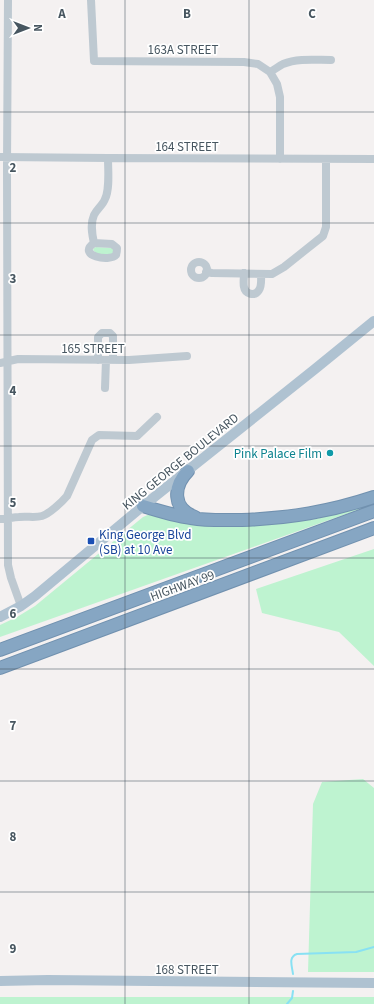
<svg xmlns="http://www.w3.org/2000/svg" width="374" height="1004" viewBox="0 0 374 1004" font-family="'Source Sans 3',sans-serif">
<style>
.green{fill:#bef3d0}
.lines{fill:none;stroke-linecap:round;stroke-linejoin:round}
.stream{stroke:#88e1f3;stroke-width:2}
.highway-casing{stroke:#7191af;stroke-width:14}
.minor{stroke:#bec9d1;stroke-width:8}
.major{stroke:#afc2d1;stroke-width:10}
.highway{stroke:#86a6c3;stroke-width:12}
.grid{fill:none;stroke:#475660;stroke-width:1;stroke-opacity:0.55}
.culture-dot{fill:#0f9aa8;stroke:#fff;stroke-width:1.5}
.transit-dot{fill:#1a4fb4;stroke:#fff;stroke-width:1.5}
.labels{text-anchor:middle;stroke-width:3.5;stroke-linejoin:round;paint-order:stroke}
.street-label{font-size:13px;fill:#475660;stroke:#fff}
.culture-label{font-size:13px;fill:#0d838f;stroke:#fff;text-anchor:end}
.transit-label{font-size:13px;fill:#164399;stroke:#fff;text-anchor:start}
.grid-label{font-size:13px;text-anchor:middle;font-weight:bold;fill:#475660;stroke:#fff;stroke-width:3.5;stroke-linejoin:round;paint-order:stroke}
</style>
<rect width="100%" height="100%" fill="#f4f1f1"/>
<path class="green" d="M96 247 112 248 114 251 112 254H97L93 250 94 248Z
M374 503V504L0 637V625L17 617 35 606 143 517 150 514 294 521 316 519Z
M374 549V666L339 632 262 613 256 589Z
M363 779 374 788V972H308L313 804 322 782Z
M0 997H374V1004H0Z"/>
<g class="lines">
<path class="stream" d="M293 974C292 966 288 957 297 954L356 952 374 947
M287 1004 292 998 293 991"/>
<defs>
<path id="highway" d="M188 471C173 486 172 509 195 517
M143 506C159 511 175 516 191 518 208 521 225 520 242 520 290 518 329 512 374 497
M0 650 374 511
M0 668 374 528"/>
</defs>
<use href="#highway" class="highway-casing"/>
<path class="minor" d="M8 0 7 166 8 565 11 578 21 606
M91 0 94 61 244 62 258 64 270 72 277 84 280 97V159
M270 72C274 70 279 66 283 64 298 58 315 60 331 60
M0 157 108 158 374 159
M94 243C92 234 90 224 94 215 97 209 103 205 105 199 110 189 108 170 108 158
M94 243 112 244 117 248C117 251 117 252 116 255 110 262 76 256 94 243Z
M191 270a8 8 0 1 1 16 0a8 8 0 1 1-16 0Z
M206 272 212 273 272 274 284 267 323 236 326 227V159
M244 273C244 278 243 283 244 287 245 294 255 297 259 290 262 286 261 278 261 274
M98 360V337L102 333H110L113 336V360
M0 363 18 359 129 360 187 356
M105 388 106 360
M0 519C7 519 13 517 19 517 27 516 35 518 42 516 49 514 62 502 67 496L92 440 99 435 137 436 157 417"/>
<path class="major" d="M0 617 21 606 35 596 143 506 315 369 374 321
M0 981 48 980 374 983"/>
<use href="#highway" class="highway"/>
</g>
<path class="grid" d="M125 0V1004M249 0V1004M0 112H374M0 223H374M0 335H374M0 446H374M0 558H374M0 669H374M0 781H374M0 892H374"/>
<circle class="culture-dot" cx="330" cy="453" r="4"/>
<rect class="transit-dot" x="87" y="537" width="8" height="8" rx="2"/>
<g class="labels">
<g class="street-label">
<text x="183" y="54">163A STREET</text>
<text x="187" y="151">164 STREET</text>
<text x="93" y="353">165 STREET</text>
<text transform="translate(180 461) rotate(-39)" y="5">KING GEORGE BOULEVARD</text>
<text transform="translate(182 585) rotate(-20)" y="5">HIGHWAY 99</text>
<text x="187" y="974">168 STREET</text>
</g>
<g class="culture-label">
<text x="322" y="458">Pink Palace Film</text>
</g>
<g class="transit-label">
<text x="99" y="539">King George Blvd<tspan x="99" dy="15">(SB) at 10 Ave</tspan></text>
</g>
</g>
<g class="grid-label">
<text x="62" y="18">A</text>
<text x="187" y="18">B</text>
<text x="312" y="18">C</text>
<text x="13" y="172">2</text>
<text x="13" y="283">3</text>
<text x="13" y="395">4</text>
<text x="13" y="507">5</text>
<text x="13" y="618">6</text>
<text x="13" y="730">7</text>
<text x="13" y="841">8</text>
<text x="13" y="953">9</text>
</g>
<g transform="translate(28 28) rotate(90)" stroke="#ffffff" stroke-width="3" paint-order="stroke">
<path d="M0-3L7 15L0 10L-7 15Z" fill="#475660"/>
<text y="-6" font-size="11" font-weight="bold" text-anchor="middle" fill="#475660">N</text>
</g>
</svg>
